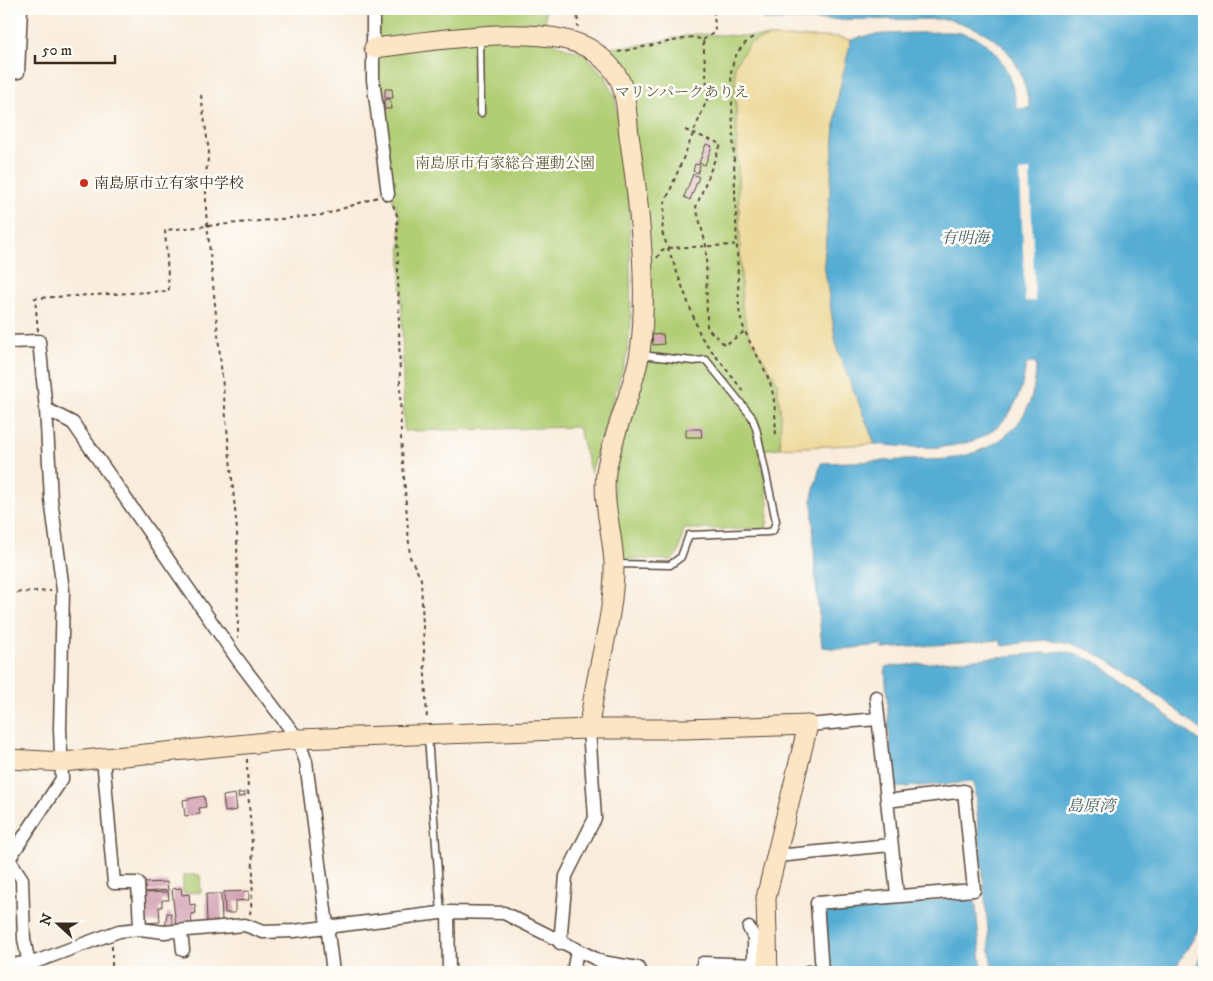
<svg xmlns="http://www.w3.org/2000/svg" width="1213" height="981" viewBox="0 0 1213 981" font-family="'IM FELL DW Pica','Noto Serif JP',serif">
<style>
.green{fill:#b1ce75;stroke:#767c4a}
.sand{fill:#eeda9e;stroke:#94825e}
.water{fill:#57add4;stroke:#496c79}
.pier{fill:#f9ecdc}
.building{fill:#d19fb1}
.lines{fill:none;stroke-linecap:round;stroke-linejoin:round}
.lane-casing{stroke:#58473a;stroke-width:9}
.street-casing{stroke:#58473a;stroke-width:15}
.secondary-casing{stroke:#58473a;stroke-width:21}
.path{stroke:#58473a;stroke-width:2;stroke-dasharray:4 4;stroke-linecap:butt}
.lane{stroke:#fff;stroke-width:6}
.street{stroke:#fff;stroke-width:12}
.secondary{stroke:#fce5c4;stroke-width:19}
.poi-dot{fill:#c8321e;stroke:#fdfcf7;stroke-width:2}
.labels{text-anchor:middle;stroke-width:5;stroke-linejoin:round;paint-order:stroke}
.park-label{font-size:15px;fill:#5e5b38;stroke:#fdfcf7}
.poi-label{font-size:15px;fill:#3b2a1e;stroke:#fdfcf7;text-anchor:start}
.water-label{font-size:16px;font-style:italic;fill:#465e67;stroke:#fdfcf7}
</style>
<rect width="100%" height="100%" fill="#fdfcf7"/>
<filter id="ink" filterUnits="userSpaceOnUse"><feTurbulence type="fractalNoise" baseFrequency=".02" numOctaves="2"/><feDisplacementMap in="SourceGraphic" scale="10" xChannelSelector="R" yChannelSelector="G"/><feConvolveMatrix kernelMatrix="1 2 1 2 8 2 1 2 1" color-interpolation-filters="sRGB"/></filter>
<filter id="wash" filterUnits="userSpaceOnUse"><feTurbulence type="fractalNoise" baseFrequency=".0096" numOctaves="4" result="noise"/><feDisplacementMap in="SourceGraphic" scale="20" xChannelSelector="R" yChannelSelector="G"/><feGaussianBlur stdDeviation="1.12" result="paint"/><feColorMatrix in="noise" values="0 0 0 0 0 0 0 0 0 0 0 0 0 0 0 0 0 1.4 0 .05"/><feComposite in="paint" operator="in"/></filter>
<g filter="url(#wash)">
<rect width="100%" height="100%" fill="#f9ecdc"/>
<path class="green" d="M377 9H545L547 41 584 54 606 77 615 97 629 193 631 323 627 355 591 473 578 427 404 431 400 218 390 193 376 74Z
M696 34 769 37 750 43 735 65V80L742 306 765 362 777 382 781 416 780 448 758 450C764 477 772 502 766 529H684L678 554 672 560 621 559 612 470 640 373 629 97 600 48 635 46Z
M183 875H200L201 892 183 893Z"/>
<path class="sand" d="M769 37H837L851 40 837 101 824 264 837 349 875 444 780 448 781 416 777 382 749 335 742 306 735 65 750 43Z"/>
<path class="water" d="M754 9H1204V732C1166 703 1105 647 1059 641 1042 638 1020 644 1002 646L1000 640 883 649 882 645 843 649 822 647 815 573 812 497 821 463C849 462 877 461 906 460 923 459 943 461 959 457 1010 445 1036 415 1036 363L1026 364C1015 453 948 452 875 444L837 349 824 264 837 101 851 40C871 33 891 34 912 33 929 33 949 30 966 34 1000 43 1013 79 1017 109L1030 108C1020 54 1001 33 947 19L764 20Z
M1065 651 1097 662 1204 744V921L1173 972H992L974 782 893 788 885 667Z
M975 896 982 972H830L825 912Z
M1204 953V972H1192Z"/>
<path class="pier" d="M1030 170 1035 301H1025L1020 171Z"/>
<g id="blocks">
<path class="building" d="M385 89H392L393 98H385Z
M390 99 391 109H384V100Z
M706 144 712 146 705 165 699 163Z
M695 164 700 165 698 173 693 171Z
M693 174 699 177 690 200 684 197Z
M663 334 664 344 653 345 652 335Z
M686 429H701L702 437H686Z
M238 793H245V796L238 797Z
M235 794 237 810 225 812 223 796Z
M204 796 206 807 199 808 200 814 185 816 183 800Z
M167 882 168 890 144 892 143 883Z
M181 888 182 895 189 894 190 905 195 904 196 913 191 914 192 925 176 927 172 889Z
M249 891V900L235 901V913H225L224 892Z
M168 892 169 900H162V907H159L160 922 145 923 144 893Z
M206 894H221L222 923 207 924Z
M167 913H171L173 927 165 928Z"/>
</g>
</g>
<g filter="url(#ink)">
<use href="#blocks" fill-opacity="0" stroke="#58473a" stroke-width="1"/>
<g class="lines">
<defs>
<path id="lane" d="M480 38 481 113
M615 564 670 565 681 557 689 535 768 532 773 531 776 521 756 428 752 417 706 360 693 361 641 355
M428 737 441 913"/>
<path id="street" d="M373 9V80L388 194
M9 73 18 72 21 9
M9 342 39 341 46 409 51 499 63 590 60 729 62 779 9 859
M46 409 73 423 238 660 298 739 306 762 333 972
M876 697 897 894
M808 725 877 719
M103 758 114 883H138L140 929
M777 856 890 845
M9 859 22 879 24 939 29 964
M448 912 449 972
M749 928 754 938V972
M181 931 183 950
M560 943 566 876 595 818 589 729
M9 965 35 962 119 931 140 929 164 932 245 925 263 932 294 931 448 912 504 913 602 962 638 968 640 972
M573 972 576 956 579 951
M702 972 703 963 755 965
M807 972 822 971
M822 972 817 903 974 890 964 791 887 801"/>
<path id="secondary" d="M374 48C428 42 552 19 596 53 605 60 615 70 620 81 627 97 627 118 629 135 639 201 649 286 640 352 633 393 613 431 606 472 602 502 613 534 614 564 615 619 594 674 589 729
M9 759 63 762 298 739 589 729H684L808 725 766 898 768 972"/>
</defs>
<use href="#lane" class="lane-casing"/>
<use href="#street" class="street-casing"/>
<use href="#secondary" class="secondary-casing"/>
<path class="path" d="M577 9 578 27
M753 37C740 46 733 57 731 73L739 309C743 337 758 353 768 378 776 396 775 417 776 436
M703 40 715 32 714 9
M618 52 693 37 703 40 708 97 665 203 662 232 701 337 744 392
M201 95 209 152 206 173V212L237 530 238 638
M685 130 721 144 696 207 706 245 707 328 725 345 744 332
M393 205 397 215 401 437 410 557 421 579 427 721
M657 258 662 250 667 248 735 245
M38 331 35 298 169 291 165 230 323 215 378 197
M9 593 51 591
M247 759C247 811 258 863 250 914
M112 946V972"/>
<use href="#lane" class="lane"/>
<use href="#street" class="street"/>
<use href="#secondary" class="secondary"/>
</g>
</g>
<circle class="poi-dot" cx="84" cy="183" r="5"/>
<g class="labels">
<g class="park-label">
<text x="682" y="97">マリンパークありえ</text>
<text x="505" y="168">南島原市有家総合運動公園</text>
</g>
<g class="poi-label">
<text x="94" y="188">南島原市立有家中学校</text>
</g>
<g class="water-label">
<text x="965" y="243">有明海</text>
<text x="1091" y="811">島原湾</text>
</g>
</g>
<rect width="1213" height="981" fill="none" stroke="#fdfcf7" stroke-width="30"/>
<g transform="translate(58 924) rotate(291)" stroke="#fdfcf7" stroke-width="4" paint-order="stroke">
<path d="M0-4L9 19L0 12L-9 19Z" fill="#3b2a1e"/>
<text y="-8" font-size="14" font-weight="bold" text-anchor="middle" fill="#3b2a1e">N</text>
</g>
<path d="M35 55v8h80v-8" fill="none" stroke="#3b2a1e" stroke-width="2.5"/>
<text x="42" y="55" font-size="15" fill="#3b2a1e" stroke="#fdfcf7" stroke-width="4" paint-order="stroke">50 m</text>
</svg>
